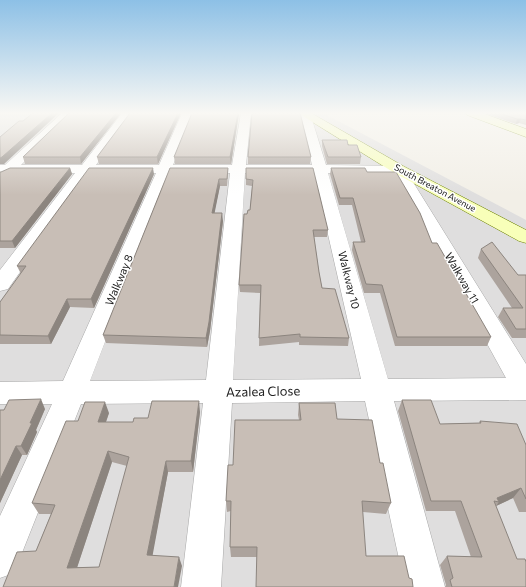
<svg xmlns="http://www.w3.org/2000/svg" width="526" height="587" viewBox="0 0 526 587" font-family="Commissioner,sans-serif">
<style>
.residential{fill:#dfdede}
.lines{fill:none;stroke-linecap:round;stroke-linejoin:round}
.street-casing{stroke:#a8a8a8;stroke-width:1}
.secondary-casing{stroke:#6c8100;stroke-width:1}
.street{fill:#fff;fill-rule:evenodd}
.secondary{fill:#f8ffb9;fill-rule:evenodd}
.wall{fill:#aca39d;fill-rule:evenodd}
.shaded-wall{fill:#8c857f}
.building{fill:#c8beb6;stroke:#8c857f;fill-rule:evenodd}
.labels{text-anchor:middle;stroke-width:3;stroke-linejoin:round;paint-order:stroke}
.far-street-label{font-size:9px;fill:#212121;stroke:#fff}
.street-label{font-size:11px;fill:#212121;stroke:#fff}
.near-street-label{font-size:13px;fill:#212121;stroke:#fff}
</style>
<rect width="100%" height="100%" fill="#f2efe7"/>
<path class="residential" d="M0 113H323L526 220V587H0Z"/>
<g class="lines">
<defs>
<path id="street" d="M62 113H74L21 165H82L122 113H133L96 165H159L182 113H193L173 165H232L241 113H251L246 165H312L301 115 302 113H310L326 165 403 166 526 364V400L394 401 445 587H405L365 401 232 403 221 587H181L203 403 81 404 14 573 0 578V516L52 404H0V382L63 381 156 173H90L8 289 0 291V270L75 173H12L4 177 0 176V165H5ZM170 173H230L206 380 90 381ZM245 173H314L361 379 233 380ZM328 173H393L506 378 388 379Z"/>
<path id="secondary" d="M298 113H311L403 166 526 230V243L519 241 393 172Z
M466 113H482L526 129V137L467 115Z"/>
</defs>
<use href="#street" class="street-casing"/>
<use href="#secondary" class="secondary-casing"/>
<use href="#street" class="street"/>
<use href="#secondary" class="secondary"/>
</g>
<path class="wall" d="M69 113H121L81 164H25L23 157Z
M181 113 158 164H99L97 157Z
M239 113 231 164H175L174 157Z
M484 113H526V125L519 123 516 124Z
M322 140 348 145 361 157 360 164H327L322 146Z
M248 157H311L310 164H248Z
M70 168 72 174 15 248H0V172H1Z
M170 168H228V174L227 186H220L214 213 223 221 210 331 207 347 106 343 103 335Z
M246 168 328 230 327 237H314L319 272 322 288 349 338 348 346 299 345V342L259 346 260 293 240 292 239 285 250 210 252 186 246 185Z
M331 168 367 172 432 243 491 337 487 346H395L380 293H364L352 250 353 242H361L352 205H339L330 174Z
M154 174 94 308 70 307 51 344H0V302L21 274 17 266Z
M481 249 518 275H526V338H512L498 317 503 308H512L478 258Z
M402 400 440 424 479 423 480 421 526 445V512H519L513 498 496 506 526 587H445L446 585 440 565 447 556 471 557 455 511H426L398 411Z
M299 403 337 419 380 463 391 503 386 514 363 512 257 557H231L230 547 231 511 227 512 226 501 233 465 299 420 298 415Z
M45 409 36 430 37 432 27 455H22L0 503V410Z
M200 412 193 472H168L152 555 182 566 3 587 36 551 51 514H39L32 503 78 421 109 413 106 422H133L148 418ZM112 462 127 466 99 567H77Z"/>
<path class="shaded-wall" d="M52 113H59L4 164H0V158Z
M116 113H121L81 164 80 157Z
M178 113H181L158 164 157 157Z
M238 113H239L231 164 230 157Z
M517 119H521L519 123 516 124Z
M70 168 72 174 15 248 12 241Z
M153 168 154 174 94 308 91 299Z
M219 179 220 186 213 221 212 213Z
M222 213 223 221 210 331 207 347 206 338Z
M67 299 70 307 51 344 48 336Z
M41 399 45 409 36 430 37 432 27 455 21 446 30 423Z
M199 401 200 412 193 472 191 461Z
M105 402 109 413 102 433 98 422Z
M16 446 22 455 0 503V480Z
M108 451 112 462 74 577 67 568Z
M166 461 168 472 151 564 147 555Z
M521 488 513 498 496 506 499 502 497 498Z
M179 557 182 566 178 587H174Z"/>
<path class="building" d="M33 113H52L2 157 0 158V137L19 121H23Z
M69 113H116L80 157H23Z
M130 113H178L157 157H97Z
M192 113H238L230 157H174Z
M252 113H300L311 157H248Z
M499 113H526V120L521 119H517Z
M322 140H347L348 145H357L361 157H328Z
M10 168H70L12 241H0V172H1Z
M89 168H153L91 299H67L48 336 0 335V302L26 266H17Z
M170 168H228L227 179H219L212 213H222L209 322 206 338 103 335Z
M246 168H313L328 230H313L319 272 322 288 335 289 349 338 300 337V334L259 338 261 285H239L244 214H247L248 210H250L253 180 246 179Z
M331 168H365L367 172H396L420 213 432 243H437L491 337H397L382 285 366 284 353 242H365L353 198H340Z
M492 242 518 275H526V329H516L503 308H523L481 249Z
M41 399 30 423H32L21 446H16L0 480V410H4L9 400Z
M402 400H431L440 424 481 423 480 421 517 424 526 445V499L521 488 497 498 499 502 494 501 517 559H525L526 562V587H452L450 580 453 578 447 556 482 557 461 501H431Z
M152 401H199L191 461H166L147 555 179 557 174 587H3L17 552 36 551 55 505 32 503 66 421H78L85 402H105L98 422H133L134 418H148ZM108 451 129 457 99 567 67 568Z
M299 403H335L337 419 372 420 380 463H383L391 503 362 501 366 556H404L409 578 412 579 413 587H256L257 547H230L231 501H226L228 465H233L235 420H301Z"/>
<linearGradient id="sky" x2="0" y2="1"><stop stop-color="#8dc0e6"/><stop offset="0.58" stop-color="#f9f8f4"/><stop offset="1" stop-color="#f9f8f4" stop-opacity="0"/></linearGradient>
<rect width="526" height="195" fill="url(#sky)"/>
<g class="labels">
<g class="far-street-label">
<text transform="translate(435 188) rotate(28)" y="3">South Breaton Avenue</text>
</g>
<g class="street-label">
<text transform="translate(462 278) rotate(60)" y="4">Walkway 11</text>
<text transform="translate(119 280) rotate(-67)" y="4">Walkway 8</text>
<text transform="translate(349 280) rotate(76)" y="4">Walkway 10</text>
</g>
<g class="near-street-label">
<text transform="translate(263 391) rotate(-1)" y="5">Azalea Close</text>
</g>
</g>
</svg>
